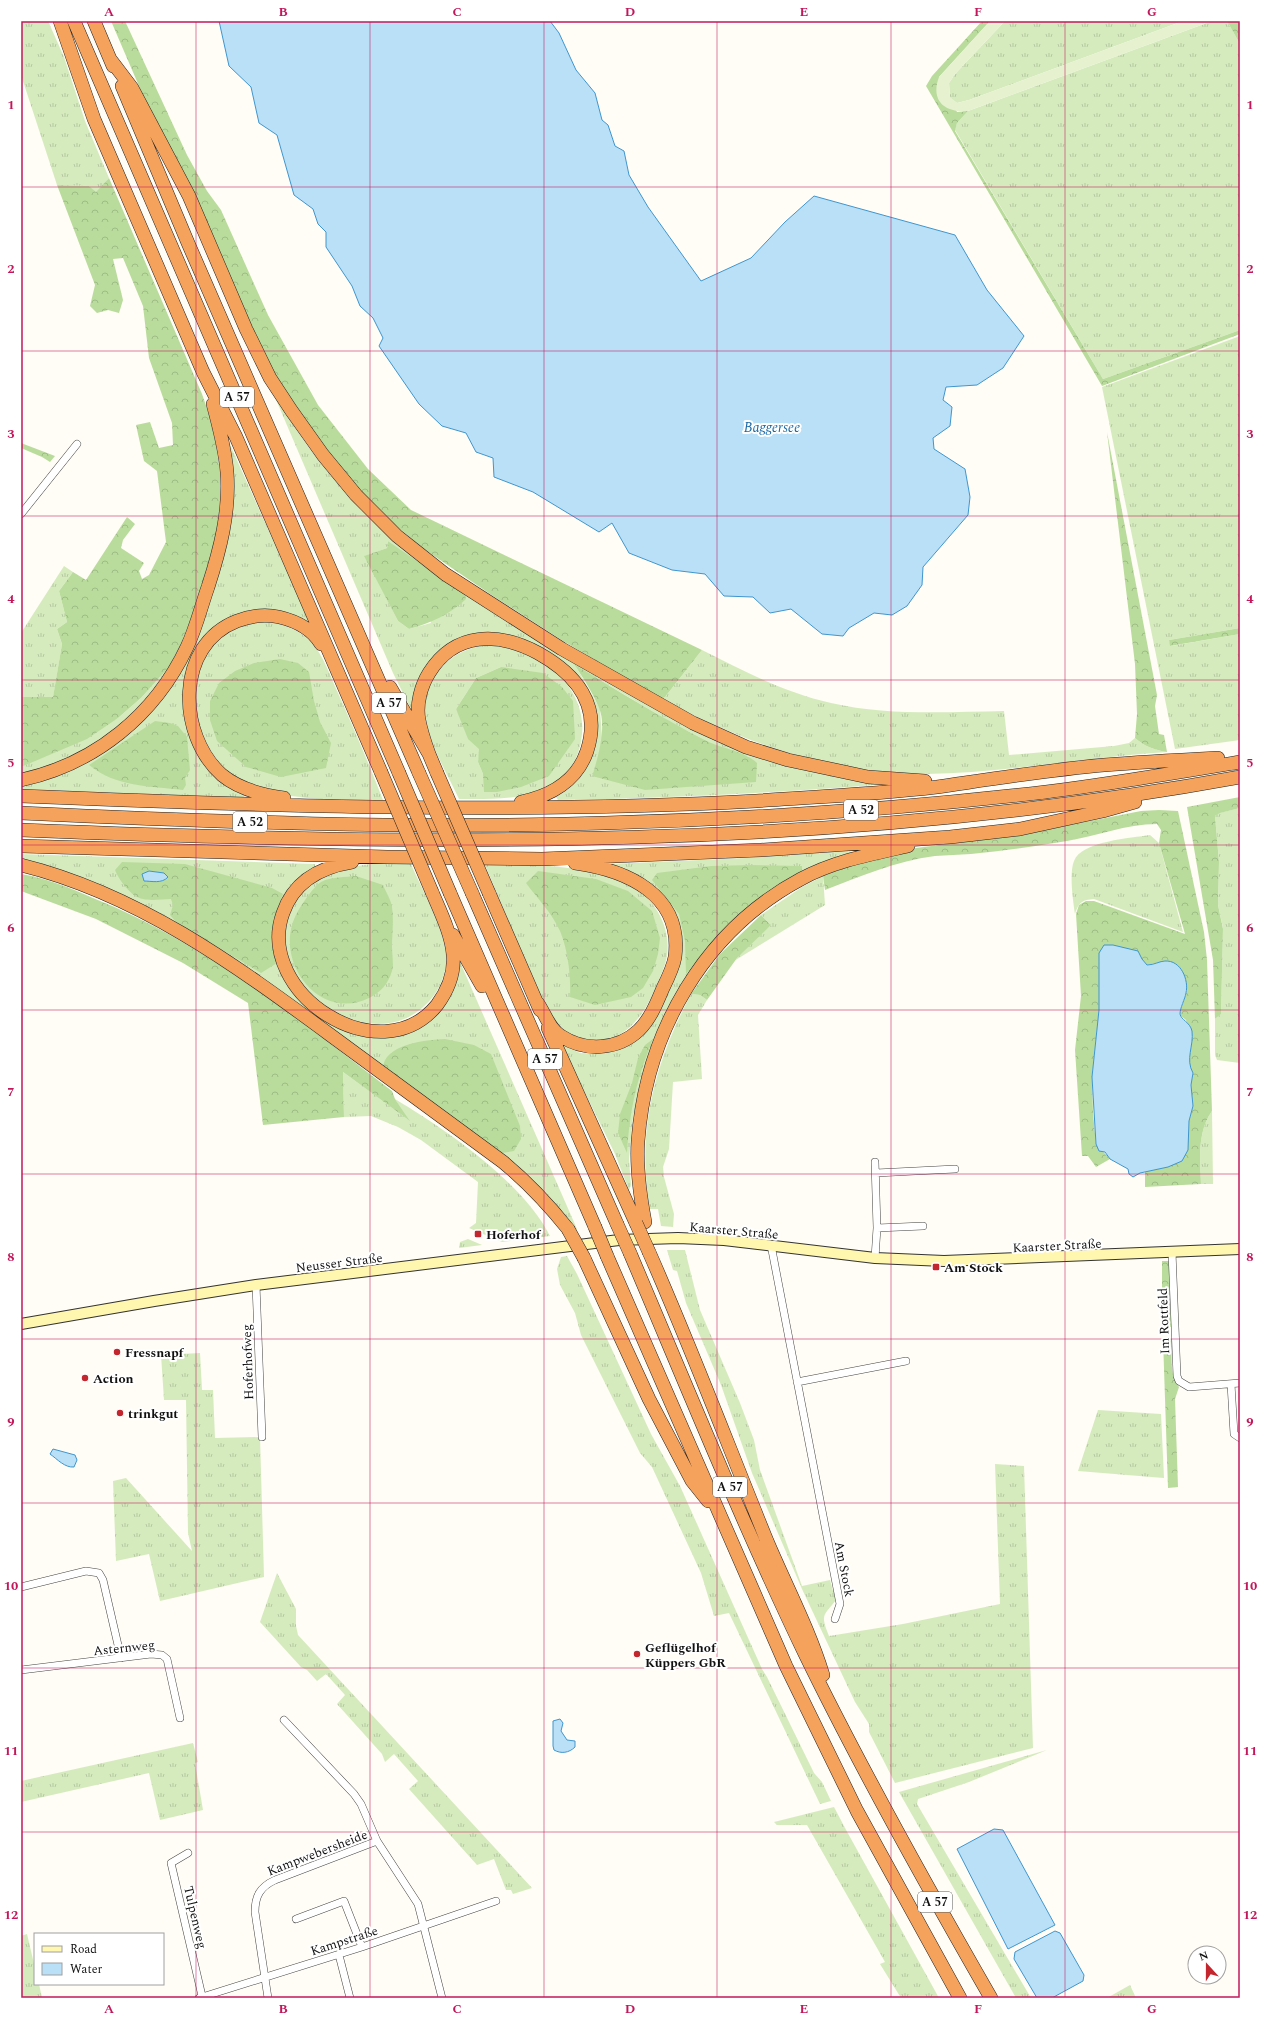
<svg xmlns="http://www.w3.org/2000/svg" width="1261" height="2019" viewBox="0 0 1261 2019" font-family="Spectral,serif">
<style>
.grass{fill:url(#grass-tufts);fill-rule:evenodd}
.forest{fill:url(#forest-crowns)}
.pitch{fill:#e6f2cf}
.water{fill:#b9e0f7;stroke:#3f96cf}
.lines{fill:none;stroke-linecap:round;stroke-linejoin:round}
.minor-casing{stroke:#444;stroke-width:8}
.secondary-casing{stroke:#333;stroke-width:12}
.motorway-casing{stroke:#222;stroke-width:14}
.minor{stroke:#fff;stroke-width:7}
.secondary{stroke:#fff6b0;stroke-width:10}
.motorway{stroke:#f5a25d;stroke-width:13}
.motorway-bridge-casing{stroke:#222;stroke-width:14;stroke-linecap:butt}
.motorway-bridge{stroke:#f5a25d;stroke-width:13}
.grid{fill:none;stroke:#c2185b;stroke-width:1;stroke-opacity:0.55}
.poi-dot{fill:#c4262e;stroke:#fff;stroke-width:1.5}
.labels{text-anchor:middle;stroke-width:4;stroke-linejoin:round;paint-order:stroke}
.shield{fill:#fff;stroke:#585858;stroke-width:1}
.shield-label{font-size:12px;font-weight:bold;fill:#111}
.street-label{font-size:13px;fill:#111;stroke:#fff}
.poi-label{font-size:13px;font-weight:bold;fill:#111;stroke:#fff;text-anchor:start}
.water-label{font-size:14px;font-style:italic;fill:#1768a6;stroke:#fff}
.neatline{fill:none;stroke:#c2185b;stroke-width:1.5}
.grid-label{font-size:13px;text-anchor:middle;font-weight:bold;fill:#c2185b}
</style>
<defs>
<pattern id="grass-tufts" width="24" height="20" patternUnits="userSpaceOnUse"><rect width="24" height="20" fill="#d5ebbd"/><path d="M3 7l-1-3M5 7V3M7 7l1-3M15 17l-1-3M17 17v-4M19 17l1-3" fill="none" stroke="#b6c8a1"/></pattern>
<pattern id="forest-crowns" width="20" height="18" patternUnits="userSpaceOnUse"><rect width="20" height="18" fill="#b9dc9c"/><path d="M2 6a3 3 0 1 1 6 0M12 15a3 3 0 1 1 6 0" fill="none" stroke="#9ebc85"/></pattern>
</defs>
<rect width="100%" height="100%" fill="#fffdf5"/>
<path class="grass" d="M21 21H48L64 57 85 121 109 178 96 193 89 186 57 185 21 75Z
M1005 21H1183L969 100 957 103 950 98 949 83 955 74Z
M1212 21H1227L1240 44V330L1103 379 955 130 957 123 968 111Z
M1240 336V628L1169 640 1171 646 1240 634V740L1175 749 1102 387Z
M274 395C288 416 301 438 317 458 340 488 367 514 396 539L692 727 886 784C777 793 668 798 558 800L556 797 566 791 579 778 591 757 596 736 572 670 478 634 418 682 411 709 393 673ZM388 541 413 560 431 623 409 629 398 621 365 556 387 548ZM575 665 667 720 720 748 750 757 592 776 599 757 602 738 600 709Z
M228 440 311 625 293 615 216 626 205 635 197 647 189 664 202 760 216 776 245 794 243 798 21 789V785L38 781 151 708 215 579Z
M64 566 73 572 59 591 67 622 57 629 62 644 53 698 21 697V633Z
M258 622C278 622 296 627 311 642 324 656 330 676 338 693 354 729 369 764 383 800 338 800 277 802 238 778 192 750 180 677 220 638 229 629 245 624 258 622Z
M490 644C501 646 513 647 523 651 559 666 589 700 581 741 579 756 570 772 557 782 529 801 491 799 459 799 441 760 405 709 440 669 454 653 470 647 490 644ZM501 667 483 774 478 762 480 749 456 709 476 678Z
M702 650C744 671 785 693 831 703 888 716 947 712 1004 711L1009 755 1114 746 1129 743 1135 738C1144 746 1154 750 1167 752 1086 757 1006 773 926 774 832 775 743 742 661 699L665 697Z
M169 667C142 708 105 745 59 762 47 767 34 770 21 774V767L118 718 141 698Z
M1240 808V1063L1217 1060 1215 1055V1019L1221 1014 1223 928 1218 905 1219 862 1215 816 1219 813Z
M1150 835 1159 843 1183 932 1094 899C1082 900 1079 902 1075 914 1073 901 1069 873 1074 861 1081 841 1132 838 1150 835Z
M850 851 851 854 729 928 648 1057 633 1117 629 1159 631 1185 629 1190 615 1154 561 1044 580 1053 602 1054 621 1048 649 1027 679 935 637 878 610 864 746 858Z
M21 854 315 864 316 868 280 907 284 977 349 1031 424 1022 460 962 577 1229 574 1231 547 1196 221 952 21 861Z
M371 864H411C422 890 443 926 446 954 448 968 441 988 431 999 373 1068 255 979 292 909 308 877 337 868 371 864Z
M485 865C528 864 595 864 633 887 659 902 674 935 665 964 663 971 660 977 657 984 646 1013 625 1045 589 1040 579 1038 569 1035 562 1028 549 1017 543 1000 536 984 518 945 502 905 485 865Z
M823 876 825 905 734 961 759 935 771 925 761 915 802 887Z
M691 994 700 995 707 1000 698 1015 702 1079 673 1082 669 1149 663 1167 664 1177 674 1214 673 1227 661 1226 658 1209H650C636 1132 655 1062 691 994Z
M343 1072 409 1120 395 1099C445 1129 523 1182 550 1236L502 1242 469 1228 476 1223 478 1182 421 1140 398 1127 371 1116 344 1117Z
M1212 1111 1213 1184H1201C1200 1160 1197 1132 1212 1111Z
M468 1239 482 1245 459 1248 460 1242Z
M667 1250H685L700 1310 740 1403 754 1440 760 1470 802 1586 830 1580 833 1591 836 1590 838 1597C825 1616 819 1612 829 1636L903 1624 1000 1604 995 1464 1024 1466 1033 1748 895 1783 869 1732V1724L855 1702 802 1589 752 1473 721 1385 686 1303 677 1271 673 1270Z
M567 1256 577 1274 651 1434 680 1486 762 1669 767 1677 814 1773 822 1782 831 1801 820 1804 729 1613 714 1616 701 1573 652 1467 640 1453 581 1335 575 1313 560 1285 557 1269 561 1257Z
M200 1353 202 1390H213L215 1438 260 1437 264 1577 160 1601 149 1554 116 1561 113 1481 126 1478 192 1551 188 1533 186 1400H164L161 1355Z
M1098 1410 1161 1414 1164 1478 1078 1471Z
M277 1573 296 1609V1626L298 1635 532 1888 513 1894 511 1890H506L494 1859 477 1865 409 1789 418 1781 394 1754 385 1762 382 1754 337 1704 345 1695 326 1674 317 1681 307 1670 301 1667 260 1622Z
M193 1743 198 1762 195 1763 203 1810 160 1820 149 1773 21 1802V1781Z
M1047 1750 969 1782 918 1799 917 1804 1031 1998H1016L899 1792Z
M834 1807 845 1828 939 1998H901L880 1964 885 1962 807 1825H777L774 1822Z
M27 1934 35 1968V1984H39L42 1998H23L21 1992V1936Z
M1130 1985 1136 1998H1107Z"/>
<path class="forest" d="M111 21H125L187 155 207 191 221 210 268 315 318 405 368 469 411 510 702 650 665 697 661 699 563 641 490 594 421 547 392 522 335 464 272 371 148 107Z
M982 21H990L939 77 957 112 968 111 957 123 955 131 1103 379 1240 330V334L1102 386 926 86 932 76Z
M1227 21H1240V44Z
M109 178 202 394 211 420 216 445 220 472V501L217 530 210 558 191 619 180 646 169 667 141 698 118 718 87 739 21 767V697H53L62 644 57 629 67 622 59 591 73 572 86 580 127 517 135 524 123 540 121 548 144 563 139 571 142 579 149 575 166 542 157 471 144 461 136 425 150 422 159 448 173 445 172 423 149 358 143 306 123 258 113 259 123 300 119 313 108 310 97 313 90 306 95 285 57 185 89 186 96 192Z
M1107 432 1157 695 1155 706 1159 734 1164 735 1167 752C1154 750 1144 746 1135 738L1137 714 1135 664Z
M21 443 55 456 50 462 42 457 21 448Z
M388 541 465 594 466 599C449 615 431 623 409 629L398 621 364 556 387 548Z
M1240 628V634L1170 646 1169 640Z
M280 659 298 663 309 672 314 701 320 722 331 743 326 768 281 777 246 767 217 741 210 720V701L219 683 235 671 254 663Z
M574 664C618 691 662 718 707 741 723 749 745 751 757 763L756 782 645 790 592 776C598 758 607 726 599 708 593 693 583 678 574 664Z
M501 667 543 673 562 687 573 701 575 739 549 776 521 787 497 792H484L483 774 478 762 479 749 468 739 456 709 476 678Z
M155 721 170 723 178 726 187 737 190 770 185 778 186 785 183 790C149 786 116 787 89 765Z
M1240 797V808L1220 813 1215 816 1219 862 1218 905 1223 929 1221 1014 1215 1019 1213 960 1187 807Z
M1159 810 1178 811 1204 932 1207 960 1212 1111C1197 1132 1200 1160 1201 1184L1145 1187V1172L1152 1170 1188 1135 1189 1121 1193 1106 1191 1085 1193 1073 1189 1067V1055L1192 1042 1186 1020 1181 1016 1180 1012 1187 991 1166 961 1147 965 1142 959 1099 953V1010L1092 1077 1093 1113 1096 1144 1110 1159 1096 1167 1088 1156H1082L1075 1050 1081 996 1076 914 1079 905 1086 901H1094L1185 934 1159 843 1161 830 1157 824C1126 824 1097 836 1067 841 1036 846 1003 851 971 854 959 855 947 855 935 856 896 861 861 876 825 890L823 876 852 865 916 848 1024 834 1141 811Z
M122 862 185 864 272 888 283 894C272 920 271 936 277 963L261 973 176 922 170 915 173 905 171 899C162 899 151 901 143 899 131 897 119 880 115 870Z
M751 865 802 866V872L742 913 719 934 686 974 685 941 679 914 652 880 657 873 711 866Z
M538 871 596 879 628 891 652 911 660 938 658 954 653 971 643 988 631 997 595 1005 570 997C571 977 568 950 560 931 552 913 537 898 526 883Z
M21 874C46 878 70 888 93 898 203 942 298 1019 392 1091L395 1099 410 1121 343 1072 344 1117 263 1125 248 1003 183 963 96 919 21 891Z
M356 876 383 885C386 892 391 900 392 907 394 920 392 934 392 947 392 954 394 965 392 971 388 984 381 992 369 998 319 1023 270 959 298 911 302 904 314 886 321 882 330 877 346 877 356 876Z
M761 915 771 925 737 958 707 1000 700 995 691 994 720 954Z
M445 1039 474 1045 491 1054 520 1126 521 1139 514 1151 502 1153 471 1133 383 1069C383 1044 426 1040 445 1039Z
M653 1039C636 1081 630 1109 627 1153L618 1133 620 1114 632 1083 638 1058 645 1045Z
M1162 1261H1169L1171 1327H1162Z
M1163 1339H1172C1172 1355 1169 1375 1179 1387L1175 1399 1178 1487 1168 1488Z"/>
<path class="pitch" d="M990 21H1005L955 74 949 83 950 97 957 103 969 100 1183 21H1212L968 111C945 113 930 101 939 77Z"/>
<path class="water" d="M219 21H550L559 33 576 70 595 93 602 120 608 125 615 146 624 151 629 175 648 207 701 281 751 258 785 222 814 196 955 235 987 290 1024 336 1003 368 977 385 946 387 943 400 952 407 950 426 933 438 934 449 965 469 970 497 968 515 923 567 922 585 907 606 892 615 874 613 849 628 843 636 822 634 791 609 770 613 753 597 724 596 705 574 672 570 629 553 612 523 599 532 533 492 494 477 493 458 476 452 466 433 442 426 419 404 379 346 383 338 373 318 360 306 352 286 326 247V232L318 224 313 209 294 195 277 135 259 123 251 87 229 66Z
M149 871 164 873 168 877C162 884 151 881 144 881L142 874Z
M1104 945H1113L1138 951 1142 959 1147 965C1154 965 1160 961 1165 961 1181 960 1189 980 1186 993 1185 999 1180 1008 1180 1014 1181 1020 1190 1022 1192 1031 1194 1046 1185 1059 1193 1073L1191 1085 1193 1106 1189 1121 1188 1150 1182 1161 1168 1167 1140 1173 1133 1177 1129 1174 1128 1169 1110 1159 1105 1152 1099 1151 1096 1144 1092 1077 1099 1010V953Z
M53 1449 75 1455 77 1460 74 1467C65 1468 57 1459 50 1454Z
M560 1719 563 1723 561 1731 567 1740 575 1741V1747C569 1753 561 1754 554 1750L553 1746V1721Z
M994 1829 1003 1830 1055 1925 1008 1949 957 1849Z
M1055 1931 1060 1933 1084 1975 1083 1981 1052 1998H1037L1014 1959 1015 1952Z"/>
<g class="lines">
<defs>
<path id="minor" d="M21 514 77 444
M876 1173 955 1169
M877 1228 923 1226
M771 1245 840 1604 835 1619
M1172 1252 1177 1376 1179 1381 1189 1387 1240 1383
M875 1258 877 1228 875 1162
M256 1285 262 1437
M797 1382 906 1361
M1231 1384 1234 1434 1240 1438
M21 1587 86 1571 99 1573 103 1580 121 1658
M21 1670 151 1654 162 1655 167 1659 180 1718
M284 1720 354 1794 361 1804 377 1841 418 1904 442 1998
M188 1853 171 1863 202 1996
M296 1919 344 1901 362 1947
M339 1955 350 1998
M199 1998 362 1947 496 1901
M268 1998 255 1912C255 1896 260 1887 275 1880L377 1841"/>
<path id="secondary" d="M21 1324 154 1301 256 1285 619 1240 678 1238 724 1240 875 1258 944 1261 1240 1249"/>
<path id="motorway" d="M60 21 94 119 203 372 236 437 381 772
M74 21 399 773
M94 21 113 66
M110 59 132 88 189 196 246 329 270 378 291 410 323 455 356 495 397 536 445 574 562 649 693 723 746 747 788 760 868 777 925 781
M122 86 188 243 419 773
M390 687 429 754 437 773
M429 754C425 743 421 731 419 720 416 704 421 686 429 673 455 631 499 632 538 653 576 674 602 705 587 751 577 781 550 796 521 802
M21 780C95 764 155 715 187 647 196 628 201 607 208 587 220 550 230 512 227 472 225 449 219 426 213 404
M21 796C266 806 512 814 756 801 816 797 877 794 937 787 992 779 1048 770 1104 765 1142 762 1180 760 1218 758
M284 798C262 795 239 789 222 775 177 735 175 645 237 621 250 616 265 614 279 617 296 621 312 629 321 644
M21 813C215 822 410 829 605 823 752 819 899 809 1046 792 1111 784 1175 773 1240 762
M21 830C430 846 836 851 1240 777
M21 846 387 857 542 859 761 850 950 837 1020 829 1103 811 1135 802
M352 862C321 867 294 881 283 913 254 993 380 1075 437 1005 448 990 455 973 453 954 451 933 440 911 432 892
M21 865C138 894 234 964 329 1034 387 1077 445 1120 503 1162 527 1182 548 1204 568 1229
M450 893 595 1227
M472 893 617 1224
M489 893 540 1010
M453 935 482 986
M537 1002C545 1013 549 1029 561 1036 585 1052 618 1050 639 1030 651 1018 657 1002 663 988 668 978 673 968 675 957 683 894 626 870 575 863
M548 1028 636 1223
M645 1222C640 1195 636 1168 638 1141 646 1032 704 931 801 879 834 861 872 854 908 846
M649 1252C691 1347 728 1445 767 1541 786 1586 809 1629 823 1675
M630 1253C687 1387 742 1523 805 1654 862 1771 926 1885 991 1998
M607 1256 786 1666 857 1811 960 1998
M584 1258 649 1399 692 1481 708 1501"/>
</defs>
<use href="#minor" class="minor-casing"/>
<use href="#secondary" class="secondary-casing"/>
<use href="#motorway" class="motorway-casing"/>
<use href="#minor" class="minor"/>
<use href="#secondary" class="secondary"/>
<use href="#motorway" class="motorway"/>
<defs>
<path id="motorway-bridge" d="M381 772 432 892
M399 773 450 893
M419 773 472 893
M437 773 489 893
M636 1223 649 1252
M617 1224 630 1253
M595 1227 607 1256
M568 1229 584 1258"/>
</defs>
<use href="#motorway-bridge" class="motorway-bridge-casing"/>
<use href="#motorway-bridge" class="motorway-bridge"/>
</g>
<path class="grid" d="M196 21V1998M370 21V1998M544 21V1998M717 21V1998M891 21V1998M1065 21V1998M21 187H1240M21 351H1240M21 516H1240M21 680H1240M21 845H1240M21 1010H1240M21 1174H1240M21 1339H1240M21 1503H1240M21 1668H1240M21 1832H1240"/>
<g class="poi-dot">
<rect x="474" y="1230" width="8" height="8" rx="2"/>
<rect x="932" y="1263" width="8" height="8" rx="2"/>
<circle cx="117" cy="1352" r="4"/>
<circle cx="85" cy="1378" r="4"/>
<circle cx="120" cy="1413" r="4"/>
<circle cx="637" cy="1654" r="4"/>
</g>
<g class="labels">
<g class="shield">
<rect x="220" y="387" width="34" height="20" rx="3"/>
<rect x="372" y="693" width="34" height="20" rx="3"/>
<rect x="844" y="800" width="34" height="20" rx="3"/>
<rect x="233" y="812" width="34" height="20" rx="3"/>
<rect x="528" y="1049" width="34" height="20" rx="3"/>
<rect x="713" y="1477" width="34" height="20" rx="3"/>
<rect x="918" y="1892" width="34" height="20" rx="3"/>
</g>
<g class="shield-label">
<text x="237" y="401">A 57</text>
<text x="389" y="707">A 57</text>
<text x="861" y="814">A 52</text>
<text x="250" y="826">A 52</text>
<text x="545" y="1063">A 57</text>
<text x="730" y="1491">A 57</text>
<text x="935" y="1906">A 57</text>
</g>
<g class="street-label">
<text transform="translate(734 1230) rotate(5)" y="5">Kaarster Straße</text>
<text transform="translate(1057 1245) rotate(-3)" y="5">Kaarster Straße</text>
<text transform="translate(339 1262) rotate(-7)" y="5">Neusser Straße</text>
<text transform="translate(1163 1321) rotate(-92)" y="5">Im Rottfeld</text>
<text transform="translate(247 1362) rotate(-92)" y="5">Hoferhofweg</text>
<text transform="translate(845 1569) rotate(79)" y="5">Am Stock</text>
<text transform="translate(124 1647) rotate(-6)" y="5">Asternweg</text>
<text transform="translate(317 1852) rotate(-21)" y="5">Kampwebersheide</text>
<text transform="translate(196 1917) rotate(77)" y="5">Tulpenweg</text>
<text transform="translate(344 1940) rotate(-18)" y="5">Kampstraße</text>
</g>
<g class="poi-label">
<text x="486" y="1239">Hoferhof</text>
<text x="944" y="1272">Am Stock</text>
<text x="125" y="1357">Fressnapf</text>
<text x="93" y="1383">Action</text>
<text x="128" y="1418">trinkgut</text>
<text x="645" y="1652">Geflügelhof<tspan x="645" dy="15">Küppers GbR</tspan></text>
</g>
<g class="water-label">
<text x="772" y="432">Baggersee</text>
</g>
</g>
<rect width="1261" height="2019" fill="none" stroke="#ffffff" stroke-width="44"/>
<rect x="34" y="1933" width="130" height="52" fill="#ffffff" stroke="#a0a0a0"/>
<rect x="42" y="1946" width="20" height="6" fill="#fff6b0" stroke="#a0a0a0"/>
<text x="70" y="1953" font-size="12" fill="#111111">Road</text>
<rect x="42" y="1963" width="20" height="12" fill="#b9e0f7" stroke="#a0a0a0"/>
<text x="70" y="1973" font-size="12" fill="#111111">Water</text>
<g transform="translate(1207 1965) rotate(339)"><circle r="19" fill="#ffffff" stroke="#a0a0a0"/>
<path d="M0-3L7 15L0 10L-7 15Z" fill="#c4262e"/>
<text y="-6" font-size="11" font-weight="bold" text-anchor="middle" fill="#111111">N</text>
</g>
<rect x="22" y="22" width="1217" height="1975" class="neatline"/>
<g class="grid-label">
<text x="109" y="16">A</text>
<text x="283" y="16">B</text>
<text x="457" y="16">C</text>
<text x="630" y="16">D</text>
<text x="804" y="16">E</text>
<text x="978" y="16">F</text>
<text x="1152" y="16">G</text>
<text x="11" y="109">1</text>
<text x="1250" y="109">1</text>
<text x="11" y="273">2</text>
<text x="1250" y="273">2</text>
<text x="11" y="438">3</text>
<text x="1250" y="438">3</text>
<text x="11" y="603">4</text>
<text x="1250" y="603">4</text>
<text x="11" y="767">5</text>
<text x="1250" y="767">5</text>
<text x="11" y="932">6</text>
<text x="1250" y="932">6</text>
<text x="11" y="1096">7</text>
<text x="1250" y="1096">7</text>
<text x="11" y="1261">8</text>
<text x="1250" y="1261">8</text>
<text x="11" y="1426">9</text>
<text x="1250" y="1426">9</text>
<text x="11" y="1590">10</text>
<text x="1250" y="1590">10</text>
<text x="11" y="1755">11</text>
<text x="1250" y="1755">11</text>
<text x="11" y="1919">12</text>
<text x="1250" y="1919">12</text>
<text x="109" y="2013">A</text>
<text x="283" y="2013">B</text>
<text x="457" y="2013">C</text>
<text x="630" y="2013">D</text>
<text x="804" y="2013">E</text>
<text x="978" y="2013">F</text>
<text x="1152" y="2013">G</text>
</g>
</svg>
